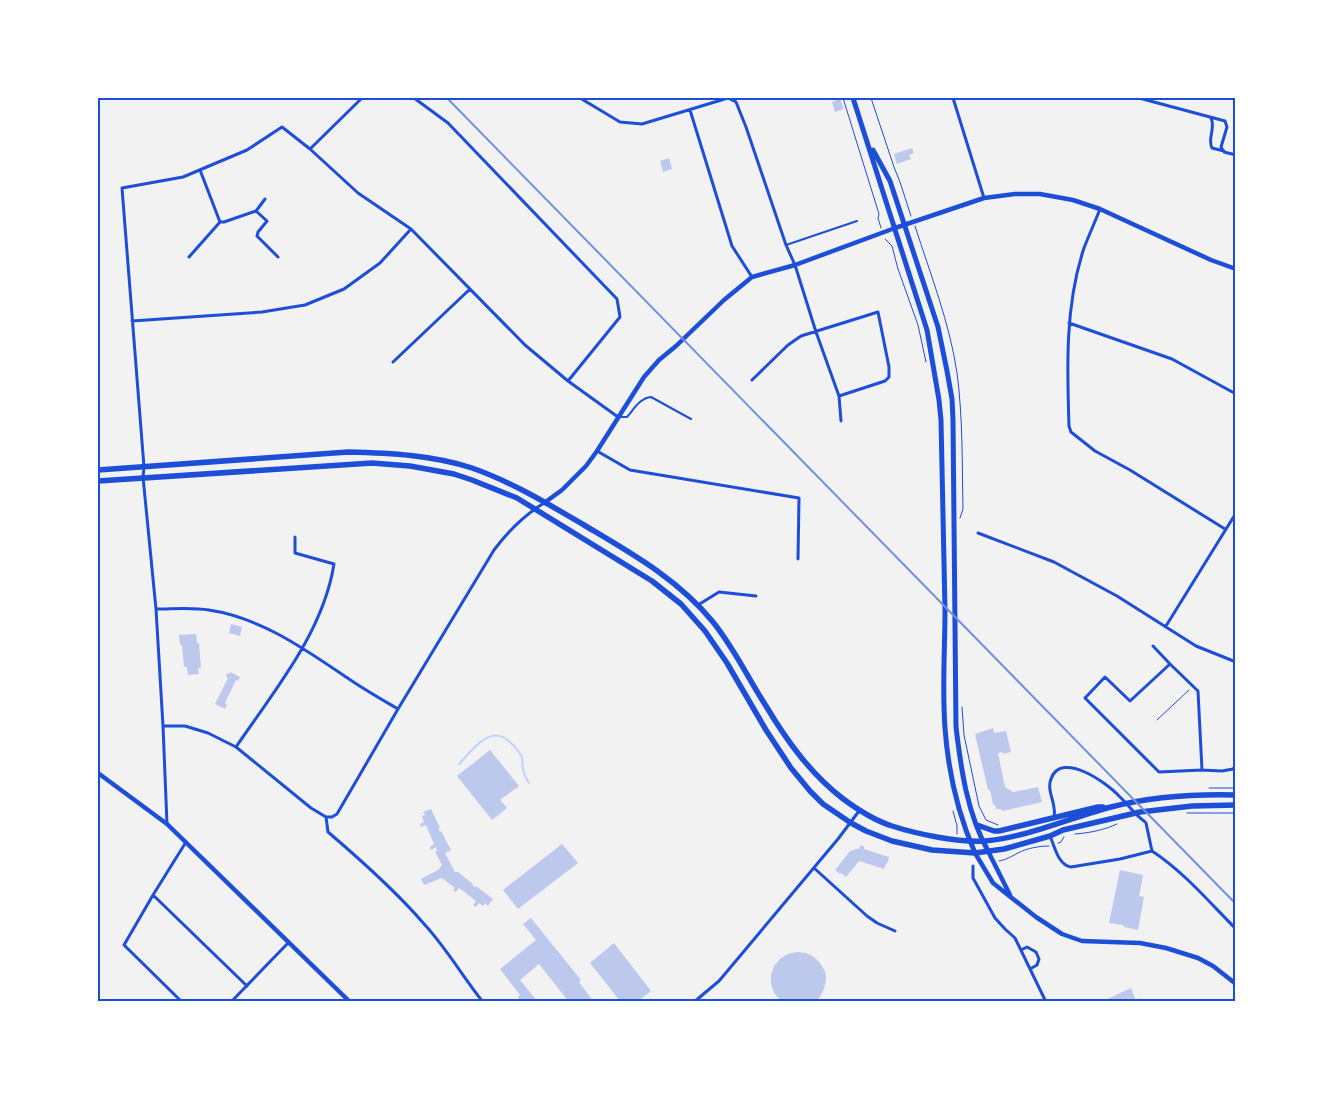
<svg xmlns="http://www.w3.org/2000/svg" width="1333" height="1099" viewBox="0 0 1333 1099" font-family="'Roboto Serif',serif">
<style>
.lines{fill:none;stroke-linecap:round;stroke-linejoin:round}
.stream{stroke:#bfd3fe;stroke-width:2}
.building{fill:#bdc9ec}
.path{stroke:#1d4ed8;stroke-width:1}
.service{stroke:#1d4ed8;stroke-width:2}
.minor{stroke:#1d4ed8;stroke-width:3}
.tertiary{stroke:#1d4ed8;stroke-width:4.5}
.secondary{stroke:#1d4ed8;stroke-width:5}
.primary{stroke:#1d4ed8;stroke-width:5.5}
.rail{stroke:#7290e2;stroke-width:2}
.neatline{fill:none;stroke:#1d4ed8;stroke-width:2}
</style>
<rect width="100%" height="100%" fill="#f2f2f2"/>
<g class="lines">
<path class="stream" d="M459 764C471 752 488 726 506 739 513 744 518 750 522 757 523 761 522 765 523 769 524 774 526 779 529 783"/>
</g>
<path class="building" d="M840 99 844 109 835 112 832 102Z
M912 148 914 153 909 155 911 159 897 164 894 154Z
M669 158 672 169 663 172 660 161Z
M231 624 242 627 240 636 229 633Z
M196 634 197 643H199L201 668H198L199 674 188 675 187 667H184L182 645H180L179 635Z
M230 672 240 677 238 681 236 680 225 703 227 704 225 709 215 704 228 678 226 677 227 673 229 674Z
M993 728 994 733 1006 731 1011 752 1003 754V752L998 753 1005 787 1013 792 1038 787 1042 802 1003 811 1000 809H996V806L993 804 990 790H988L975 734Z
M490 750 519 786 500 800 507 808 492 820 457 776Z
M431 809 440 828H438L440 832 441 831 451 850 445 853 455 872H458L473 884 472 885 475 887 476 886 493 899 488 906 485 903 483 906 479 903 476 907 473 905 476 901 459 888 456 892 453 890 455 888 442 878 424 885 421 879 438 870 442 865 435 852 437 851 436 847 431 850 430 847 434 844 426 825 421 827 420 824 424 822 422 816 425 815 423 812Z
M562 844 578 863 518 909 503 890Z
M862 845 864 847V849L889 857 887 864 886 863 884 869 859 861 846 877 841 873 840 874 835 870 851 850 853 851 855 849H859L860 846Z
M1120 870 1143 875 1139 896 1144 897 1138 930 1124 927 1123 925 1109 923Z
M531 918 581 980 579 982 594 1002H569L539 964 520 980 538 1002H522L518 997 520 995 500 969 536 940 523 924Z
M614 943 651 991 637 1002H621L590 963Z
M797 952 806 953 814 957 820 963 825 971 826 980 824 989 820 997 815 1002H782L774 993 771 984V975L774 966 780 959 788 954Z
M1131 988 1136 1001 1141 998 1142 1002H1101Z"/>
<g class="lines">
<path class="path" d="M843 98 879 214 878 218 881 228
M871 98 894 167 900 182 911 216
M915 226C930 273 950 324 957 373 963 418 962 464 963 509L960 518
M885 239 892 246 898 269 918 325 926 362
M962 707 964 735 979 806 986 820 998 825
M1157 720 1189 690
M1209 788H1236
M953 811 957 826V834
M1187 813H1236
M1075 834C1089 833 1104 830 1117 824
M1058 843 1061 842 1064 837
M999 861C1008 859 1010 857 1018 853 1027 848 1040 846 1049 846
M98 972 99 1002"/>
<path class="service" d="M786 245 857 221
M621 417H627C634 409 640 398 651 397L691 419"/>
<path class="minor" d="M414 98 448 123 617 299 620 317 568 381
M580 98 620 122 642 124 728 98 736 102 746 127 786 245 795 265 816 332 839 396 841 421
M953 98 984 198
M1139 98 1225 121 1227 127 1221 147 1224 152 1236 155
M690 110 732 246 752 277
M1211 118C1216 128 1207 139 1212 148L1224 151
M310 149 362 98
M1100 209C1095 222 1089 235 1084 248 1065 305 1067 367 1069 426L1071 432 1095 451 1130 470 1225 529
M256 211 267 221 258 232 257 236 278 257
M220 222H224L256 211 265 199
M189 257 220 222 200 170
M132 321 262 312 305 305 344 289 380 263 411 229
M1069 323 1172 359 1236 394
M393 362 470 289
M752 380 788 345 801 336 878 312 889 367V377L885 381 839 396
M597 451 630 470 799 498 798 559
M978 533 1054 562 1117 596 1196 646 1236 662
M698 605 719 592 756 596
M156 609C173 609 192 607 209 610 262 618 306 650 349 679 365 690 381 699 398 709
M1166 626 1236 513
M1153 646 1170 664
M163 726H185L208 733 236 747 311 808 326 817
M236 747C274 691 323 633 334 564L295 553V537
M1202 770 1198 691 1170 664 1130 701 1105 677 1085 698 1159 772 1202 770 1222 771 1233 769 1236 765
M326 817H332L337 814 398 709 494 550C509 530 523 516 544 503
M326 817 328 832C362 861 396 891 425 925 447 949 463 977 483 1002
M167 824 163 726 156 609 143 477 144 467 122 188 183 177 247 150 282 127 310 149 358 193 411 229 525 345 568 381 618 417
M1050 836C1055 847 1058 865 1071 867L1120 859 1152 851 1146 823 1144 821C1134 814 1128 804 1119 796 1107 783 1061 750 1051 779 1046 791 1057 804 1054 817
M1152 851C1184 872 1209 902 1236 929
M973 866V878L995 918 1005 929 1015 938 1046 1002
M814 868 867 916 877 923 895 931
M153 895 247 986
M1021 950 1027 947 1036 952 1039 959 1037 965 1030 969
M182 1002 124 945 153 895 186 842
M231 1002 289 942
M694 1002 719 981 838 839 859 811"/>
<path class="tertiary" d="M544 503 562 490 586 466 597 451 644 377 659 360 676 346 724 300 752 277 795 265 895 228 984 198 1015 194H1040L1073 200 1100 209 1211 260 1236 269
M98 773 167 824 350 1002
M988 851 1010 895
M975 853 993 883 1036 917 1062 934 1082 941 1140 943 1166 948 1198 958 1213 966 1236 984"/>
<path class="secondary" d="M853 98 927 330 939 400 941 420C942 484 944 547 945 610 945 649 942 689 945 728 948 770 958 814 975 853
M873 150 890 181 938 327 947 371 952 399 953 420 956 727C961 769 967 813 988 851"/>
<path class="primary" d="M98 470 348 452C390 453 432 455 472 468 512 482 548 504 584 525 631 553 678 579 713 622 734 648 748 678 766 706 787 741 810 773 842 798 858 810 873 820 892 826 917 834 959 843 985 841 1028 837 1069 818 1111 807 1150 797 1195 794 1236 795
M98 481 372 463 410 466 454 474 472 480 517 498 652 581 681 604 705 631 727 663 766 730 791 768 810 791 823 804 851 823 866 831 892 841 932 850 975 853 1004 849 1050 836 1063 830 1140 812 1192 806 1236 805
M977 825 994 831H999L1098 807H1103"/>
<path class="rail" d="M447 98 1236 904"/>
</g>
<rect width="1333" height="1099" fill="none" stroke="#ffffff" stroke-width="198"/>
<rect x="99" y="99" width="1135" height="901" class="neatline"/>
</svg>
